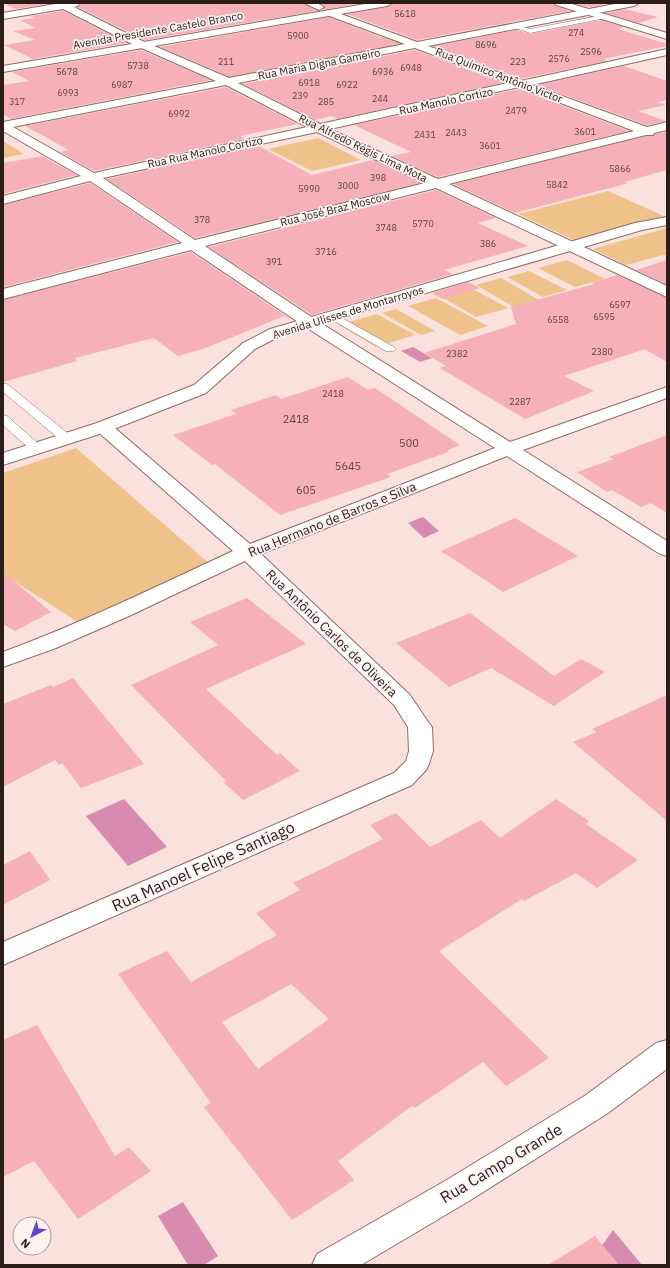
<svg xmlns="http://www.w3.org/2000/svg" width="670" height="1268" viewBox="0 0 670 1268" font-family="'IBM Plex Sans',sans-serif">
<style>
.green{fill:#efc18b}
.water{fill:#d68baf}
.building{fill:#f5b0ba;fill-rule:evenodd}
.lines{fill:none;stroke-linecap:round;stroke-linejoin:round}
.service-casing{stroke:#8f6a64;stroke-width:1}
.minor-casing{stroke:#8f6a64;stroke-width:2}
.secondary-casing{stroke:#8f6a64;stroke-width:2}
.primary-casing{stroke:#8f6a64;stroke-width:2}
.service{fill:#fff;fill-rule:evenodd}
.minor{fill:#fff;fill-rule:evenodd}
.secondary{fill:#fff;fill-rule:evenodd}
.primary{fill:#fff;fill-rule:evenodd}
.labels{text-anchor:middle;stroke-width:3.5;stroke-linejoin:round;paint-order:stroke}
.far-number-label{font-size:9px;fill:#5e4243}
.far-street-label{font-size:11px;fill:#2c1d1b;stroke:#fcf3f1}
.number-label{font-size:11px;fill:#5e4243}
.street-label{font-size:13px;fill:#2c1d1b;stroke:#fcf3f1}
.near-street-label{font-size:16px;fill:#2c1d1b;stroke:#fcf3f1}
</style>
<rect width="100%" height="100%" fill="#fbe1dd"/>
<path class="green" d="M387 36 409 45 232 78 216 71Z
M318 138 361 160 312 171 268 149Z
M3 141 24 154 3 158Z
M608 191 666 217 576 241 518 214Z
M667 228V254L626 265 593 249Z
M567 260 605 279 575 287 538 268Z
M529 271 567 290 543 297 507 277Z
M501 278 539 300 514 307 476 285Z
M471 288 508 308 476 317 440 296Z
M436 298 488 326 460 335 408 306Z
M396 309 435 331 421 335 382 313Z
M377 314 415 335 376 347 339 325Z
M76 448 211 565 81 624 3 574V473Z"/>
<path class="water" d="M413 347 432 358 420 362 401 351Z
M423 517 439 531 424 538 408 523Z
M124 799 167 847 128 866 86 816Z
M183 1202 218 1256 204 1265H188L158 1216Z
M613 1230 642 1265H604L598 1251Z"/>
<path class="building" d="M3 3H52L16 9Z
M80 3H303L317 11 145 40 78 7Z
M320 3H362L322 10 325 6Z
M393 3H552L556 6 570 11 417 40 347 14 387 7Z
M574 3H595L603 5 589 7Z
M624 9 658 17 638 23 606 13Z
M63 11 127 43 33 59 4 45 35 40 13 31 36 28 20 20 35 18 31 16Z
M329 17 399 44 229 76 160 47Z
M601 20 623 27 618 29 667 44V46L603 59 607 61 521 79 433 46 517 30 530 34Z
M141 50 211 80 11 119 3 114V85L29 81 12 72Z
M415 50 503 83 338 119 332 116 315 120 243 84Z
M624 66 667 81V100L658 102 666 105 638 111 666 121 647 125 537 85Z
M226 87 297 124 240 136 245 139 94 171 60 152 69 150 25 126Z
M519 89 629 131 438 177 392 156 411 152 354 125Z
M667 132V170L624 182 629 183 515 213 453 184 646 136H653L655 134Z
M259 146 312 175 373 160 421 183 195 238 107 179Z
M42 156 77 175 3 194V163Z
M90 183 178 242 3 287V205Z
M436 190 496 218 478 223 528 246 444 270 453 274 312 315 209 247Z
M191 252 293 321 284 316 203 349 178 356 154 338 75 358 77 361 3 382V300Z
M667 260V284L636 270Z
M617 275 667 298V362L646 350H642L564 376 594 391 525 419 440 368 446 366 424 353 516 324 511 307 594 284 592 283Z
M468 282 480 288 443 299 432 293Z
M348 377 368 390 375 388 460 445 448 450V452L387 474 391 477 280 515 215 464 212 465 173 435 236 414 231 410 276 395 281 399Z
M667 435V513L651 503 641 507 612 490 607 492 577 472 614 459 609 457Z
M515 518 578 556 503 592 441 551Z
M3 572 51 612 15 631 3 624Z
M247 598 306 644 206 689 277 755 280 753 300 771 243 800 223 782 226 781 131 685 218 645 190 622Z
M470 613 554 676 581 659 605 672 554 706 491 668 449 687 396 643Z
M73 678 144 764 81 788 62 763 59 765 55 760 3 787V704L51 685 53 687Z
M667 695V821L573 742 597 732 592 729Z
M556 799 589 821 586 824 638 860 597 888 576 873 524 901 522 899 439 951 549 1058 506 1086 483 1062 415 1108 412 1106 338 1161 354 1180 292 1220 204 1107 211 1103 118 974 167 951 191 982 277 935 256 913 300 890 293 883 383 839 370 825 396 813 430 847 481 820 500 838ZM291 984 329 1019 258 1069 222 1022Z
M30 851 50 880 3 905V865Z
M37 1025 115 1156 129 1147 151 1171 78 1219 34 1161 3 1177V1040Z
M595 1236 619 1265H548Z"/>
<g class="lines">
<defs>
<path id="service" d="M604 15 606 16V18L530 33 510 26 513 24 530 29Z
M333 313 394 347 396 349 394 351H386L329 318 328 316 329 314Z
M3 383 7 384 71 436 73 439 71 442H63L3 392Z
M3 415 7 416 41 446 43 449 41 452H33L3 425Z"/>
<path id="minor" d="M54 3H79L78 6 74 7 138 39 229 78 405 44 327 15 325 13 330 10 417 42 620 3H639L634 6 428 46 521 81 667 49V55L532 85 647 127 667 122V130L654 133 653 135H646L449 184 667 286V297L436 188 205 246 316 320 510 442 667 387V398L523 450 667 541V556L660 554 507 456 261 554 410 695 428 722 432 727 433 751 429 764 426 770 412 785 3 965V942L394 773 406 761 409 751 408 727 394 705 245 561 129 616 56 648 3 667V652C82 623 157 586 233 551L97 431 94 427 97 423 103 422 109 423 250 544 495 448 304 326 191 250 3 299V289L182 243 90 181 3 204V196L81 176 3 131V122L216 81 130 43 63 9 3 19V13L55 4ZM415 48 508 83 320 124 238 83ZM226 85 307 127 94 173 13 127ZM519 87 634 131 438 179 330 129ZM317 132 425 183 195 240 103 178Z
M304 3H317L324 7 319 10Z
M667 1040V1069L608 1113 469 1201 361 1265H312L317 1254 445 1181 586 1095 656 1043Z"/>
<path id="secondary" d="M554 3H569L667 33V39L556 5Z
M667 217V225L642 230 282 335 255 349 206 393 109 431 3 465V453L97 423 194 385 243 343 270 329 635 223Z"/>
<path id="primary" d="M371 3H392L387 6 3 72V66Z"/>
</defs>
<use href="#service" class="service-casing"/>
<use href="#minor" class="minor-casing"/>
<use href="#secondary" class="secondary-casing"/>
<use href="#primary" class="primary-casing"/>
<use href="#service" class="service"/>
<use href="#minor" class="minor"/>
<use href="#secondary" class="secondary"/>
<use href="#primary" class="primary"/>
</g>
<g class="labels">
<g class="far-number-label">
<text x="405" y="17">5618</text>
<text x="576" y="36">274</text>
<text x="298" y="39">5900</text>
<text x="486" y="48">8696</text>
<text x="591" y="55">2596</text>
<text x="559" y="62">2576</text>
<text x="226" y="65">211</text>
<text x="518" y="65">223</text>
<text x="138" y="69">5738</text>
<text x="411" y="71">6948</text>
<text x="67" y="75">5678</text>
<text x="383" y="75">6936</text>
<text x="309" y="86">6918</text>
<text x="122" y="88">6987</text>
<text x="347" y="88">6922</text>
<text x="68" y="96">6993</text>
<text x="300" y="99">239</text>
<text x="380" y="102">244</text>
<text x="17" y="105">317</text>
<text x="326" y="105">285</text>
<text x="516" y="114">2479</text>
<text x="179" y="117">6992</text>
<text x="585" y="135">3601</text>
<text x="456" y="136">2443</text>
<text x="425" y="138">2431</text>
<text x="490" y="149">3601</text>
<text x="620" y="172">5866</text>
<text x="378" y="181">398</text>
<text x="557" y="188">5842</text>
<text x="348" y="189">3000</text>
<text x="309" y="192">5990</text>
<text x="202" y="223">378</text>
<text x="423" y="227">5770</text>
<text x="386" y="231">3748</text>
<text x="488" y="247">386</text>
<text x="326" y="255">3716</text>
<text x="274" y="265">391</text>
<text x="620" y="308">6597</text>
<text x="604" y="320">6595</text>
<text x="558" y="323">6558</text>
<text x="602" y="355">2380</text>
<text x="457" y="357">2382</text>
<text x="333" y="397">2418</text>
<text x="520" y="405">2287</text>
</g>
<g class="far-street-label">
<text transform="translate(158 30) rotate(-10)" y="4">Avenida Presidente Castelo Branco</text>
<text transform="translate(319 64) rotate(-11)" y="4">Rua Maria Digna Gameiro</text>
<text transform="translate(499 75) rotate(21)" y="4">Rua Químico Antônio Victor</text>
<text transform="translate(446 101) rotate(-12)" y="4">Rua Manolo Cortizo</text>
<text transform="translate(363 148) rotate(26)" y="4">Rua Alfredo Régis Lima Mota</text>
<text transform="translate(205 152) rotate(-12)" y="4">Rua Rua Manolo Cortizo</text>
<text transform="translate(335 209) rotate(-14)" y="4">Rua José Braz Moscow</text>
<text transform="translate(348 312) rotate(-17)" y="4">Avenida Ulisses de Montarroyos</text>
</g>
<g class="number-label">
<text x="296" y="423">2418</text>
<text x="409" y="447">500</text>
<text x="348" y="470">5645</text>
<text x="306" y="494">605</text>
</g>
<g class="street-label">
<text transform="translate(332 519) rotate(-22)" y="5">Rua Hermano de Barros e Silva</text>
<text transform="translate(332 633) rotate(44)" y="5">Rua Antônio Carlos de Oliveira</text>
</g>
<g class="near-street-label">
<text transform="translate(203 866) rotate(-24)" y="6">Rua Manoel Felipe Santiago</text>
<text transform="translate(501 1163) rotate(-31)" y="6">Rua Campo Grande</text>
</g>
</g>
<rect width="670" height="1268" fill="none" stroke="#2c1d1b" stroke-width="8"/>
<g transform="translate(32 1236) rotate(221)"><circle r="19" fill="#fcf3f1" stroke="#a99d9b"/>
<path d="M0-3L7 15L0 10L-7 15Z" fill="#6247c0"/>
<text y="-6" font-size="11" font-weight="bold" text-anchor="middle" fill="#2c1d1b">N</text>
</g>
</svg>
